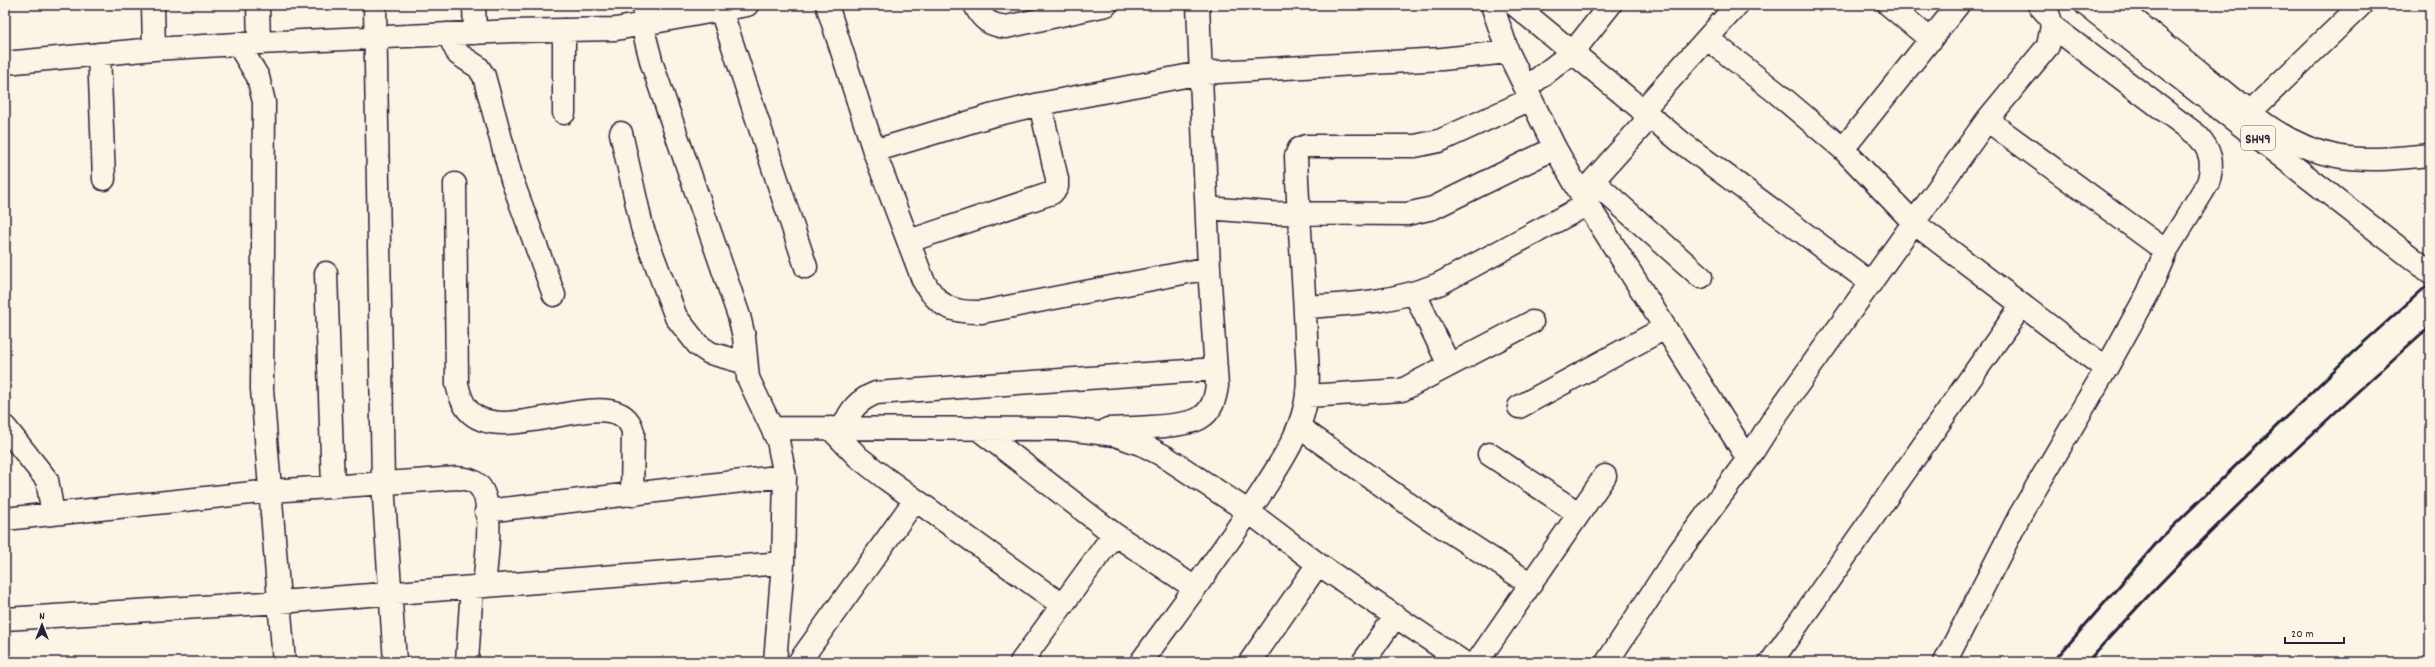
<svg xmlns="http://www.w3.org/2000/svg" width="2435" height="667" viewBox="0 0 2435 667" font-family="Dekko,sans-serif">
<style>
.lines{fill:none;stroke-linecap:round;stroke-linejoin:round}
.street-casing{stroke:#22223b;stroke-width:25}
.primary-casing{stroke:#22223b;stroke-width:25}
.street{stroke:#fcf5e5;stroke-width:22}
.primary{stroke:#fcf5e5;stroke-width:22}
.rail{stroke:#22223b;stroke-width:3}
.labels{text-anchor:middle;stroke-width:3;stroke-linejoin:round;paint-order:stroke}
.shield{fill:#fcf5e5;stroke:#63616e;stroke-width:1}
.shield-label{font-size:14px;font-weight:bold;fill:#22223b}
</style>
<rect width="100%" height="100%" fill="#fcf5e5"/>
<filter id="ink" filterUnits="userSpaceOnUse"><feTurbulence type="fractalNoise" baseFrequency=".025" numOctaves="2"/><feDisplacementMap in="SourceGraphic" scale="8" xChannelSelector="R" yChannelSelector="G"/><feConvolveMatrix kernelMatrix="1 2 1 2 8 2 1 2 1" color-interpolation-filters="sRGB"/></filter>
<g filter="url(#ink)">
<g class="lines">
<defs>
<path id="street" d="M153 5 154 49
M258 5 259 43
M375 5 383 483 395 662
M474 5 475 33
M644 5 645 37 652 64 739 316 744 337 748 378 778 441 785 476 783 563 775 662
M827 5 874 151 923 280C938 307 952 313 982 312L1209 268
M975 5C982 20 990 25 1006 27L1106 5
M1492 5 1508 52 1555 148 1581 194 1748 459
M1515 5 1681 142 1871 283
M1889 5 1931 40
M2116 5C2144 28 2173 50 2201 73 2243 107 2282 146 2336 156 2367 162 2399 158 2430 155
M721 10 806 267
M448 34 458 54 478 67 484 76 512 180 554 295
M1708 39 1777 93 1843 149 1914 223 2106 369
M238 44 258 77 264 102 262 389 284 662
M99 54 104 179
M5 63 154 49 238 44 513 31 616 29 747 5
M1526 88 1573 52 1610 5
M1642 111 1737 5
M564 113V30
M2249 113 2361 5
M1987 120 2166 251
M621 133 642 227 676 317 698 345 710 353 746 363
M1843 149 1958 5
M874 151 990 116 1040 104 1201 73 1442 59 1508 52
M1593 181 1701 277
M455 184 457 384C459 393 462 403 468 410 503 451 620 376 633 432L632 495
M1583 192 1650 117
M1207 208 1269 213 1407 214 1433 208 1555 148
M909 241 1052 193 1057 187V179L1040 104
M326 273 333 487
M1415 294 1449 365
M1305 307C1353 304 1394 302 1439 284L1588 204
M1307 396 1402 390 1532 322
M1519 407 1665 328
M5 427 47 480 53 514
M1299 427 1427 517 1531 584
M773 428 1067 429 1115 435 1143 445 1164 456 1249 512 1318 564 1463 662
M830 428 858 457 885 478 1062 605
M843 428C850 410 858 400 876 393L1216 369
M977 428 1114 534 1195 588
M1108 429C1130 428 1183 428 1200 418 1212 411 1215 399 1217 386L1209 268 1198 5
M1489 454 1578 513
M486 511 785 476
M5 519 271 491 457 478C464 479 471 479 477 484 496 499 486 563 484 586
M5 619 280 602 783 563
M467 662 472 587
M799 662 915 500
M1021 662 1114 534
M1141 662C1182 606 1224 550 1262 492 1279 465 1298 438 1305 406 1310 384 1307 360 1306 337 1304 277 1298 216 1296 156L1299 149 1306 146H1415L1439 141 1531 99
M1250 662 1318 564
M1363 662 1395 617
M1477 662 1605 476
M1607 662 1679 552 1748 459 1774 418 1987 120 2048 46 2052 26 2049 16 2039 5
M1771 662 2022 305
M1945 662 2020 515 2106 369 2148 293 2166 251 2208 183C2214 163 2211 150 2197 135L2052 26"/>
<path id="primary" d="M2086 5 2430 272"/>
</defs>
<use href="#street" class="street-casing"/>
<use href="#primary" class="primary-casing"/>
<use href="#street" class="street"/>
<use href="#primary" class="primary"/>
<path class="rail" d="M2053 662 2161 538 2352 353 2430 283
M2087 662C2194 543 2311 433 2430 326"/>
</g>
</g>
<g class="labels">
<rect class="shield" x="2241" y="126" width="34" height="24" rx="3"/>
<g class="shield-label">
<text x="2258" y="143">SH49</text>
</g>
</g>
<rect width="2435" height="667" fill="none" stroke="#fcf5e5" stroke-width="20"/>
<rect x="10" y="10" width="2415" height="647" fill="none" stroke="#22223b" stroke-width="1.5" filter="url(#ink)"/>
<g transform="translate(42 625)" stroke="#fcf5e5" stroke-width="3" paint-order="stroke">
<path d="M0-3L7 15L0 10L-7 15Z" fill="#22223b"/>
<text y="-6" font-size="11" font-weight="bold" text-anchor="middle" fill="#22223b">N</text>
</g>
<path d="M2285 637v6h59v-6" fill="none" stroke="#22223b" stroke-width="2"/>
<text x="2291" y="637" font-size="12" fill="#22223b" stroke="#fcf5e5" stroke-width="3" paint-order="stroke">20 m</text>
</svg>
